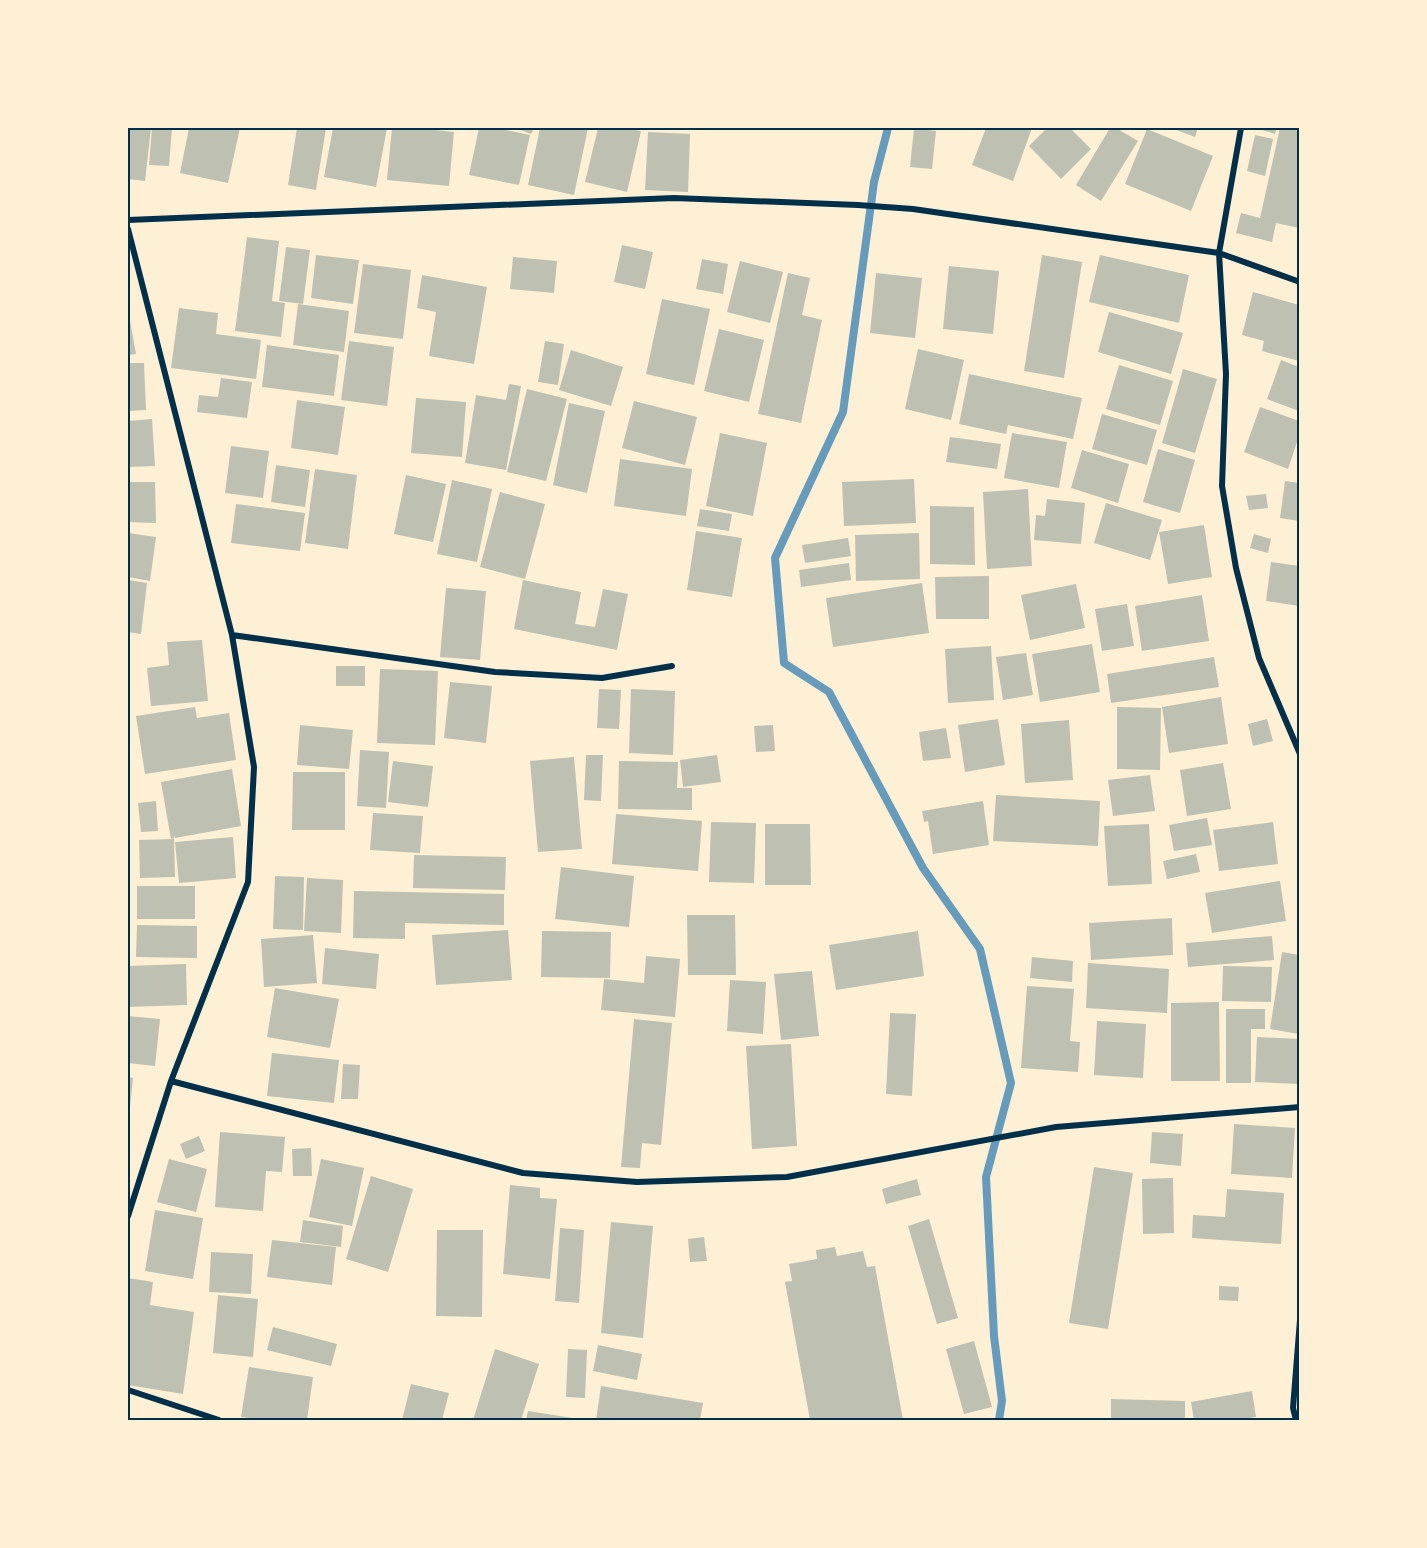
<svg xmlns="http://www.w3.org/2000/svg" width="1427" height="1548" viewBox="0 0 1427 1548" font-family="'PT Serif',serif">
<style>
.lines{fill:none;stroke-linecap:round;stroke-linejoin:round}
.stream{stroke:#669bbc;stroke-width:8}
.building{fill:#bec0b2}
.minor{stroke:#003049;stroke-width:6}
.neatline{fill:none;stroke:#003049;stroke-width:2}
</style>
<rect width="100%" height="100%" fill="#fdf0d5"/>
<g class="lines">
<path class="stream" d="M888 128 874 182 843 412 775 558 784 663 829 692 923 868 980 949 1011 1083 986 1177 994 1336 1002 1401 999 1420"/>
</g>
<path class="building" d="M129 128H151L145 181 128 179Z
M152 128H172L169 166 149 165Z
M189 128H240L228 183 180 173Z
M297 128H326L316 190 288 185Z
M333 128H387L376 187 324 177Z
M392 128H417L454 132 449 186 387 180Z
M479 128H496L530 135 519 185 469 175Z
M515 128H534L531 134Z
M540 128H588L574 195 528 185Z
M598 128H624L641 131 627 192 585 182Z
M914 128 936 131 932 169 910 167Z
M986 128H1032L1013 181 972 165Z
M1047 128H1070L1091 149 1061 179 1029 146Z
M1110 128H1116L1138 141 1101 201 1076 185Z
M1171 128H1198L1195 137Z
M1263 128H1277L1275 134 1262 130Z
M1280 128H1299V228L1276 223 1272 242 1236 233 1241 213 1260 218Z
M1147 129 1213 156 1191 211 1125 184Z
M648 132 690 134 688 192 645 190Z
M1255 135 1273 139 1265 176 1247 171Z
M247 237 279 241 272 301 285 303 281 337 235 331Z
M622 245 653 252 645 289 614 282Z
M286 247 310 250 303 304 279 301Z
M316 255 359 260 353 304 311 298Z
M1042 255 1082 262 1064 378 1024 371Z
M1100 255 1189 275 1179 323 1089 302Z
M513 257 557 261 554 293 510 289Z
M702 259 728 264 723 294 696 289Z
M740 261 783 272 770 323 727 312Z
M363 264 411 270 403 339 354 333Z
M949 266 999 271 993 334 943 329Z
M788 273 810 278 802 315 822 320 801 423 758 414Z
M876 273 922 278 915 338 870 333Z
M422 275 487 287 474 364 429 356 436 312 417 308Z
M1253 292 1299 305V361L1262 351 1264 341 1242 335Z
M662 299 710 309 694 385 646 374Z
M298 304 349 311 344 352 293 345Z
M179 308 218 313 216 334 261 340 256 379 171 368Z
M128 310 136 354 128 355Z
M1109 312 1183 333 1171 374 1098 352Z
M719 329 764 340 749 402 704 391Z
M349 341 394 347 387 406 341 400Z
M545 341 564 344 558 385 538 382Z
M267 345 339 355 334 396 262 387Z
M918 349 964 360 951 420 905 409Z
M571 350 623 367 611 406 559 390Z
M1281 360 1299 367V411L1267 399Z
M128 363H144L146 410 128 411Z
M1119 365 1173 381 1160 425 1106 409Z
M1183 369 1217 379 1195 453 1162 443Z
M969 374 1082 398 1073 439 1008 425 1006 434 959 424Z
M221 378 252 382 247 418 197 412 199 395 218 397Z
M509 384 521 386 506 470 465 463 476 395 506 400Z
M527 389 567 399 546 481 507 472Z
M416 398 466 402 462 457 411 453Z
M297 400 345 407 338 455 291 448Z
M634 401 697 417 685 465 622 448Z
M569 403 605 411 587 493 553 485Z
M1260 407 1299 421V436L1288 469 1244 452Z
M1102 414 1157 430 1147 465 1092 449Z
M152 419 155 466 128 467V421Z
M720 433 767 443 753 516 706 506Z
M1012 433 1067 442 1059 488 1004 478Z
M950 437 1001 444 997 469 946 462Z
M231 446 269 451 263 498 225 493Z
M1158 449 1195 460 1180 513 1143 502Z
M1082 450 1129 464 1118 503 1071 488Z
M620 459 692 469 686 516 614 506Z
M276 465 310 470 305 507 271 502Z
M315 469 357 475 348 549 305 543Z
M406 475 446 484 433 542 394 534Z
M914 479 916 523 844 526 842 482Z
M452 480 492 489 477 562 437 554Z
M1285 481 1299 483V521L1280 518Z
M128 482H155L156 523 128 522Z
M1028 489 1032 566 987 569 983 492Z
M500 492 545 504 525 579 480 567Z
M1266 494 1268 508 1249 510 1246 496Z
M1047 499 1085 503 1081 544 1034 540 1036 515 1045 516Z
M1106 503 1162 520 1150 560 1094 543Z
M236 504 305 513 300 551 231 543Z
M930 506 974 507 975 565 930 564Z
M700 509 732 514 729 531 697 526Z
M1204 525 1212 577 1168 584 1159 532Z
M696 531 742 538 732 597 687 590Z
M128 533 156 537 150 581 128 577Z
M919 533 920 579 856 581 855 535Z
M1254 534 1271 539 1268 553 1250 548Z
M848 538 851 556 805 563 802 545Z
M1271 562 1299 566V606L1266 601Z
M849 563 851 580 801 587 799 570Z
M989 576V619H936L935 577Z
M128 580 147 583 141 634 128 632Z
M523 580 581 592 575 624 595 627 603 589 628 594 617 650 514 629Z
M922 583 929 633 833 647 826 598Z
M1076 584 1085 628 1030 640 1021 595Z
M446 588 486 591 480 660 440 657Z
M1202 595 1209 641 1142 651 1135 606Z
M1127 604 1134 646 1102 651 1095 609Z
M202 640 208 701 151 706 147 668 169 665 167 642Z
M1092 644 1100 692 1040 702 1032 654Z
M991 646 994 700 948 703 945 649Z
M1026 653 1033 695 1003 700 996 657Z
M1214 657 1219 687 1111 703 1107 674Z
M336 666H365V686H336Z
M380 669 438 671 435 745 377 743Z
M450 682 492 686 486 743 444 738Z
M599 689 621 690 619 729 597 728Z
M631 689 675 691 673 755 629 753Z
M1221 697 1228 744 1169 753 1162 707Z
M195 707 197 718 229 713 236 760 145 774 136 716Z
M1117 707 1161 708 1160 770 1117 769Z
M998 719 1005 765 965 772 958 725Z
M1267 719 1273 741 1253 746 1248 724Z
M1069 720 1073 780 1025 783 1021 724Z
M300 725 353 730 349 769 297 765Z
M773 725 775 751 756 752 754 726Z
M946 728 951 758 923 761 919 732Z
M360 750 389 752 386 808 357 806Z
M586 755H603L601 801 584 800Z
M717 755 721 782 683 787 680 760Z
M574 757 582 849 538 852 530 761Z
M393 761 433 766 428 807 388 802Z
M619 761 678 762 677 788H692V810L618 809Z
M1223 763 1231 809 1187 816 1180 770Z
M232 769 241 826 175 838 174 835V838L171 839 161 782Z
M293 772H345V830H292Z
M1150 775 1155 811 1113 816 1108 780Z
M996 795 1100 801 1098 846 993 841Z
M156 801 158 831 141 832 138 803Z
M983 801 989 845 933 854 928 821 924 822 922 811Z
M373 813 423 816 420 853 370 850Z
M616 814 702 821 698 871 612 864Z
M1207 818 1212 845 1174 851 1169 825Z
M711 822 756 823 754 883 709 882Z
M1273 822 1278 864 1219 871 1213 830Z
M765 824H810L811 885H765Z
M1149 824 1152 884 1108 886 1104 826Z
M233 837 236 878 179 883 175 842Z
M174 839 175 877 140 878 139 840Z
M1196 854 1200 872 1167 879 1163 861Z
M414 855 506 857 505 890 413 888Z
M561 867 634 876 629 927 555 919Z
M275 876 304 877 303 930 273 929Z
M307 878 343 880 341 933 304 931Z
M1280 881 1286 921 1212 933 1205 893Z
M137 886H195V919H137Z
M354 891 504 894V925L405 923V939L353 938Z
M687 915H735L736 975H688Z
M1172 918 1173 955 1091 960 1089 923Z
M137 925 197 926V958L136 957Z
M508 930 512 980 436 985 432 935Z
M542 931 611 932 610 978 541 977Z
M918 931 924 976 836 990 829 945Z
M313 935 317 983 264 987 261 939Z
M1272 936 1274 960 1188 967 1186 943Z
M325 948 379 954 376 989 322 984Z
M1282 952 1299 955V1034L1270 1029Z
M646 956 680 959 675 1017 601 1010 604 979 644 983Z
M1032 957 1073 961 1072 982 1030 978Z
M1088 963 1169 969 1167 1013 1086 1008Z
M186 964 187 1005 128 1007V966Z
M1223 966 1272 967 1271 1002 1222 1001Z
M812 971 819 1036 781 1040 774 974Z
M730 980 766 982 763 1034 727 1031Z
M1027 986 1074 989 1070 1041 1080 1042 1078 1072 1021 1068Z
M275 988 339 999 330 1048 267 1037Z
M1219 1002 1220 1081H1171V1003Z
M1226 1009H1265V1029H1251V1083H1226Z
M890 1013 916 1014 912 1096 886 1094Z
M128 1016 160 1019 155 1066 128 1063Z
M634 1019 672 1023 661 1145 642 1143 640 1168 621 1167Z
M1097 1021 1146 1024 1143 1078 1094 1075Z
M1257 1037 1299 1039V1084L1255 1082Z
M791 1044 797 1146 752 1149 746 1046Z
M272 1053 339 1060 334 1103 267 1096Z
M343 1064 360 1065 358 1099H341Z
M128 1077 133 1078 129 1116H128Z
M1234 1124 1295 1128 1292 1178 1231 1174Z
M220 1132 285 1137 282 1172 266 1171 263 1211 215 1207Z
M1152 1132 1183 1134 1181 1166 1150 1163Z
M199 1136 205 1151 186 1159 180 1144Z
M311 1148 312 1176H293L292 1149Z
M169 1159 207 1169 196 1212 157 1202Z
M321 1159 364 1168 352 1226 309 1217Z
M1094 1167 1133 1173 1108 1329 1069 1323Z
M371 1176 413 1189 388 1272 346 1259Z
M1173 1178 1174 1233 1143 1234 1142 1179Z
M917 1179 921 1195 886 1204 882 1189Z
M510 1185 540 1188V1198L557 1199 550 1279 503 1274Z
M1227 1189 1284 1193 1281 1244 1192 1238 1193 1215 1225 1217Z
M155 1210 203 1218 193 1279 145 1271Z
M929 1219 958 1318 937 1324 908 1226Z
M303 1220 343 1226 341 1247 300 1242Z
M611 1222 653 1226 643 1338 601 1333Z
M560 1228 584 1230 579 1303 555 1301Z
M437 1230H483L482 1317 436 1316Z
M704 1237 707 1261 690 1262 688 1239Z
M272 1240 336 1247 332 1285 267 1277Z
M835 1247 837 1256 863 1251 867 1267 875 1266 903 1420H810L785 1282 792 1281 789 1264 817 1259 816 1250Z
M211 1252 253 1254 251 1294 209 1292Z
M128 1278 153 1282 150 1305 194 1312 183 1394 128 1385Z
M1219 1286 1239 1287 1238 1301 1219 1300Z
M218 1295 258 1299 253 1357 213 1353Z
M273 1327 337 1344 331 1366 267 1350Z
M974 1341 992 1407 964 1414 946 1349Z
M598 1345 642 1354 637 1380 593 1371Z
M495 1349 539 1364 521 1420H473Z
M568 1349 587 1350 585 1398 566 1397Z
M249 1367 313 1377 307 1420H266L241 1417Z
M411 1384 449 1393 442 1420H402Z
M601 1386 703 1403 700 1420H596Z
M1252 1391 1256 1417 1236 1420H1194L1191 1402Z
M1111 1399 1185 1401V1420H1111Z
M528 1411 579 1419V1420H526Z"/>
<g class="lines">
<path class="minor" d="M1241 128 1219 253 1226 374 1222 486 1236 568 1259 658 1300 754
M128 220 674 198 858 205 913 209 1219 253 1300 282
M128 229 232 635 254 767 248 882 171 1081 128 1216
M232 635 495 672 602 678 672 666
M171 1081 523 1173 637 1182 787 1177 1056 1127 1300 1107
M128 1390 219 1420
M1296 1420 1293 1408 1300 1320"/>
</g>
<rect width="1427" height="1548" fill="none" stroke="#fdf0d5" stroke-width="258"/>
<rect x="129" y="129" width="1169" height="1290" class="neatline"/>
</svg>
